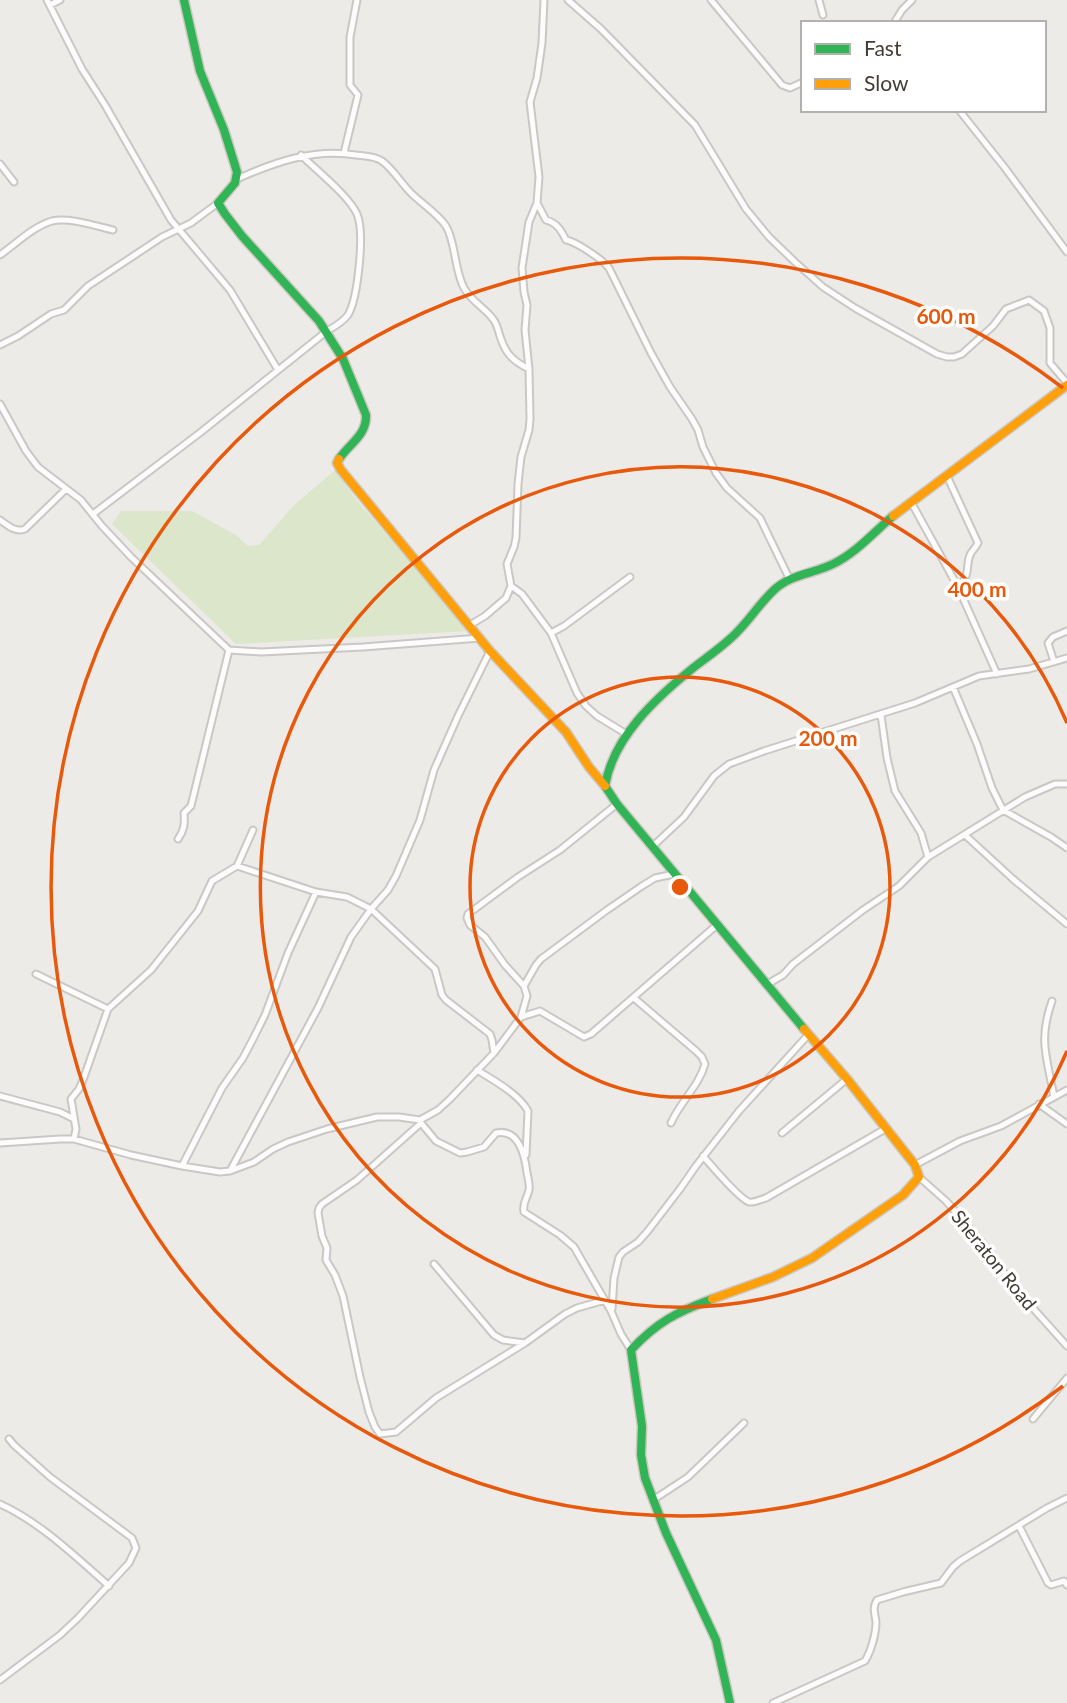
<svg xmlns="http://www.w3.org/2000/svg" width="1067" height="1703" viewBox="0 0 1067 1703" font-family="Lato,sans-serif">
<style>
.green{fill:#dbe6ca}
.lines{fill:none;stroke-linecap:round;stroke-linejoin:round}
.street-casing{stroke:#cac7c4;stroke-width:9}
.fast-casing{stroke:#ccc7bf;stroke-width:11}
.slow-casing{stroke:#ccc7bf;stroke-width:11}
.street{stroke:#fcfcfc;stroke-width:5}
.fast{stroke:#30b455;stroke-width:8}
.slow{stroke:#ff9f0a;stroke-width:8}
.ring{fill:none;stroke:#e8590c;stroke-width:3.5}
.labels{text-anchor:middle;stroke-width:7;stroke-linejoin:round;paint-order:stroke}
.street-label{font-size:19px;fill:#423c35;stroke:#fff}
.centre{fill:#e8590c;stroke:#fff;stroke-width:3.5}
.ring-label{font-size:21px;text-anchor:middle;font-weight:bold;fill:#e8590c;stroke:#fff;stroke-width:7;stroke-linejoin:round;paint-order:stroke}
</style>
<rect width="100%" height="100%" fill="#edebe8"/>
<path class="green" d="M335 470 355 498 469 631 236 644 112 524 121 511H192L236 535 248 546 259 545 294 505Z"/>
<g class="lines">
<defs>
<path id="street" d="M47 0 82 69 105 105 171 220 230 290 278 370
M568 0 601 29 695 125 746 209 769 237 795 262 823 287 855 308 937 354 947 357H954L962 354 993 326 1006 309 1029 300 1044 311 1050 328V363L1067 383
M711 0 782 85 790 88 803 82
M819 0 823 15
M50 5 60 0
M894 23 902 10 912 0
M959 110 1005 168 1067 252
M344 153 358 95 350 85V37L357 0
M0 164 14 182
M237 179C275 162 314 148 356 155 364 156 375 156 382 161 393 169 401 183 411 193 422 204 437 213 446 226 456 243 454 269 464 288 471 301 485 308 493 319 498 325 498 332 501 339 506 355 515 362 529 369
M537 203 546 220C557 223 561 230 566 240 575 241 602 259 609 268L651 353 670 387 692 419 698 430 703 447 716 473 727 488 760 518 789 578
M0 255C16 244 32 227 52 221 69 217 96 226 113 230
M0 345 18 336 51 314 64 310 88 286 162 237 191 223 218 203
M0 404 26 451 38 467 81 500 102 526 131 557 229 650 261 652 363 647 480 638
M947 476 978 543C976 547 973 550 971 553 964 566 973 572 958 587
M911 502 958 587 997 674
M93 514 201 432 327 331C334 327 343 322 348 315 358 298 365 232 357 214 349 196 316 170 301 155
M0 520C7 525 16 533 25 529L65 490
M511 586 522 594 551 633 577 693 586 706 597 716 628 735
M470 625 485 616 506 598 511 586 507 564 514 547 516 538 518 484 521 457 529 430 530 419 529 369 525 330 527 305 524 292 522 268 529 222 537 203 539 177 530 102 537 78 542 43 544 0
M551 633 564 626 630 577
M1054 662 1048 643 1053 637 1067 631
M953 687 977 744 992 788 1003 810 1051 837 1067 848
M881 715 887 758 895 791 921 833 928 857
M965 835 1013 879 1067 924
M178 839C184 831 185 824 184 813L191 806 229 650
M652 847 684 817 714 776 729 764 764 751 915 703 979 676 1029 669 1067 658
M237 866 316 892 347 897 371 909 435 969 442 995 446 1000 490 1034 492 1040 494 1053
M36 974 108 1009
M766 985 783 975 793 964 863 910 899 886 928 857 1025 797 1055 784H1067
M524 986 536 965 541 959 607 910 642 886 655 878 674 874
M634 998 696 1051 702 1057 705 1064C699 1086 680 1102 671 1123
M1052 1001C1038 1041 1047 1057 1054 1097
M521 1017 527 996 524 986 505 965 485 937 470 925 467 918 468 914 518 877 560 850 617 804
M477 1070C493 1080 519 1094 528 1111L526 1155
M0 1096 60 1112 74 1119
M1039 1104 1067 1124
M421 1123 357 1180 322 1204 319 1208 318 1213 322 1236 327 1248 326 1260 335 1275 343 1296 360 1377 369 1412 375 1427 380 1434 396 1432 436 1398 525 1343 565 1314 577 1308 605 1300
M421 1123 436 1141 460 1153 467 1152 484 1147 496 1133C519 1128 525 1156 527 1173 528 1178 530 1185 529 1190 527 1199 522 1203 524 1212L560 1235 574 1247 611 1311 621 1334 631 1350
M782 1133 847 1079
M74 1139 76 1129 71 1099 79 1089 83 1080 108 1009 151 970 198 911 212 881 237 866 253 830
M0 1143 60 1139H74L131 1155 182 1166 220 1172 230 1171 254 1162 273 1149 288 1142 327 1129 377 1117H399L420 1120 438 1110 450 1099 494 1053 521 1017 540 1011 584 1037 591 1034 718 924
M703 1156C712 1166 738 1198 749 1202 755 1203 761 1199 766 1198L885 1129
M915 1165 960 1141 1001 1126 1067 1090
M182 1166 222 1088 243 1058 253 1039 265 1015 288 953 316 892
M230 1171 318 1008 351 937 371 909 388 890 396 876 420 820 434 770 458 716 490 651
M919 1177 946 1201 988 1249 1013 1286 1067 1346
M434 1264 494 1335 503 1340 525 1343
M612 1309 614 1278 619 1257 623 1252 638 1242 647 1232 680 1189 696 1166 739 1111 809 1034
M1033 1419 1067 1378
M653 1500 688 1477 744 1423
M0 1504C40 1522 76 1557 109 1586
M1019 1526 1048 1583 1051 1585 1064 1581 1067 1585
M0 1680 60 1635 78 1618 129 1563 136 1548 132 1538 50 1477 14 1445 9 1439
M773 1703 865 1661C871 1651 876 1634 876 1622 875 1613 872 1608 877 1600L903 1592 941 1583 953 1567 960 1561 1047 1508 1067 1498"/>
<path id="fast" d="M184 0 200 71 224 130 237 172 235 183 218 203 225 214 242 236 319 321 343 359 366 415C367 435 349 444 339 459
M804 1029 617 804 605 786C613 737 656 698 693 668 706 658 719 649 731 638 747 624 758 605 774 590 791 574 813 574 833 564 856 553 874 532 893 516
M712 1299C677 1312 657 1322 631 1350L642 1426 641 1455 645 1478 666 1533 716 1640 730 1703"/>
<path id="slow" d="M339 459 337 463 341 470 490 651 566 732 589 767 605 786
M893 516 1067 385
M712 1299 773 1277 812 1258 903 1195 919 1177 915 1165 847 1079 804 1029"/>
</defs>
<use href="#street" class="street-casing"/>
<use href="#fast" class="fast-casing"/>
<use href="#slow" class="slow-casing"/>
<use href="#street" class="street"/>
<use href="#fast" class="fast"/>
<use href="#slow" class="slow"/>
</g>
<g class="ring">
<circle cx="680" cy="887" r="210"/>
<path d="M1067 1051A420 420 0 1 1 1067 723"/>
<path d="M1063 1386A629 629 0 1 1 1063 388"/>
</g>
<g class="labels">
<g class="street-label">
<text transform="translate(994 1260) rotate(51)" y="7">Sheraton Road</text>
</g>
</g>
<circle cx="680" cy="887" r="10" class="centre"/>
<g class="ring-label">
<text x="946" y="324">600 m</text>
<text x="977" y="597">400 m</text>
<text x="828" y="746">200 m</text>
</g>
<rect x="801" y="21" width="245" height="91" fill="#ffffff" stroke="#b3b1ae" stroke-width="2"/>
<rect x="815" y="44" width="35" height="10" fill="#30b455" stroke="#b3b1ae" stroke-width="2"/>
<text x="864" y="56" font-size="21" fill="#423c35">Fast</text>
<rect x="815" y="79" width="35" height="10" fill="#ff9f0a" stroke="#b3b1ae" stroke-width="2"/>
<text x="864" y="91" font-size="21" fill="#423c35">Slow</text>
</svg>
